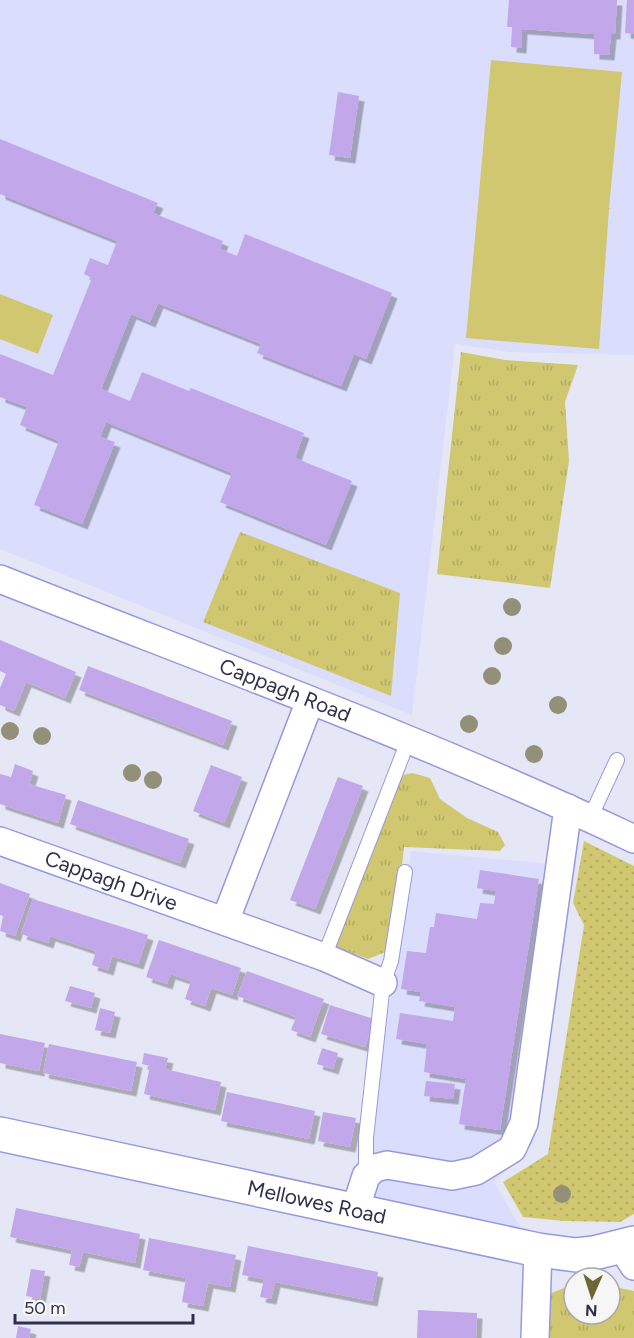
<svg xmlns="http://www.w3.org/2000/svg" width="634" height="1338" viewBox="0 0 634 1338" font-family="Figtree,sans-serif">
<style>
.built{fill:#dbddfd}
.grass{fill:url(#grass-tufts)}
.park{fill:url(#park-dots)}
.pitch{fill:#d0c770}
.building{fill:#c3a7eb;filter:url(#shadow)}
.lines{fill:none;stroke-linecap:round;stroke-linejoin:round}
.lane-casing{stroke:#9899dd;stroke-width:16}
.street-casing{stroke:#9899dd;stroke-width:30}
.secondary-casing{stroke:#9899dd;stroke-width:36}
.lane{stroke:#fff;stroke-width:14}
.street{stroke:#fff;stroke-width:27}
.secondary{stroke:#fff;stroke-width:33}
.tree{fill:#929078}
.labels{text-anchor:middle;stroke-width:6;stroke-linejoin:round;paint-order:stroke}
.street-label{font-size:21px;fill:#30304c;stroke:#f6f6f6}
</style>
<defs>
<pattern id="grass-tufts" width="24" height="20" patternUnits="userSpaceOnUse" patternTransform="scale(1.5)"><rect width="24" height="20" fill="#d0c770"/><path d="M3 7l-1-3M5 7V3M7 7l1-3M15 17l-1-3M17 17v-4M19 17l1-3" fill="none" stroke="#b3ab63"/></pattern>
<pattern id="park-dots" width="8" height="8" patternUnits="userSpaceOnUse" patternTransform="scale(1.5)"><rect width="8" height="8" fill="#d0c770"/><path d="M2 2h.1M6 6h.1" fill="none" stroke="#b3ab63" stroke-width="1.8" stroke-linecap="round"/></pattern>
<filter id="shadow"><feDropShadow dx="5.5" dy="5.5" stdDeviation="0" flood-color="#0004"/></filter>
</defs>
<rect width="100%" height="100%" fill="#e6e7f6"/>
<path class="built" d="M0 0H634V355L509 352 455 344 412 715 0 549Z
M411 851 571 866 534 1143 494 1182 525 1235 377 1209 366 1192 370 1142Z"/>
<path class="grass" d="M461 352 505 360 578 365 565 402 569 461 550 588 437 574Z
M240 532 400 593 391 696 203 622Z
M412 773 430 778 440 799 467 818 498 832 505 845 500 851 404 847 393 949 368 959 329 944 394 777Z
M574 1284V1314H610V1286L634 1291V1338H545L549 1294Z"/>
<path class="park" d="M584 841 634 866V1214L620 1222 565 1221 523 1217 503 1182 548 1154 584 925 573 903Z"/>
<path class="pitch" d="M491 60 622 72 609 208 611 209H609L599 349 466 338Z
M0 294 53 315 38 354 0 339Z"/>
<path class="building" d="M509 0H617L615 34H611L609 55 594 54V34L522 29 521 48 511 47 512 27H507Z
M627 0H634V34L625 33Z
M338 92 359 96 350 158 329 155Z
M0 139 158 203 153 213 223 241 220 249 237 256 245 234 392 293 366 359 354 354 341 386 257 353 261 344 158 303 150 322 131 314 101 389 130 401 142 372 189 391 191 388 304 433 295 458 352 481 326 545 220 502 232 473 106 422 100 437 115 442 82 524 34 505 59 441 20 425 27 407 0 397V354L53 375 92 278 84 274 90 258 108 265 117 241 0 194Z
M0 640 76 672 65 698 26 682 14 711 0 705V688L6 674 0 671Z
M88 666 232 721 223 745 79 690Z
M15 764 33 771 29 784 66 795 58 823 0 804V774L11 777Z
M211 765 242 777 224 823 193 811Z
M338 777 363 786 315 909 290 900Z
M78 800 189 839 180 863 70 824Z
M480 870 539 879 500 1130 459 1124 466 1079 424 1072 427 1044 396 1039 400 1013 453 1021 455 1007 419 1001 421 992 401 989 407 951 426 953 430 927H434L436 913 477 919 480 903 494 904 496 891 477 888Z
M0 883 30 894 15 936 0 931 3 916 0 915Z
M33 899 148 935 138 964 112 956 108 970 92 965 96 951 50 936 48 943 21 934Z
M159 940 241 968 232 995 211 988 205 1006 185 999 191 981 170 974 167 984 146 977Z
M247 971 324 999 310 1037 291 1030 296 1017 237 996Z
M70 986 95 993 91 1008 65 1001Z
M330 1005 374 1019 365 1047 321 1034Z
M100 1008 115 1012 110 1033 95 1030Z
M0 1034 45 1043 39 1071 0 1063Z
M49 1044 137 1062 131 1091 43 1073Z
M322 1048 338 1053 333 1069 317 1064Z
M144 1053 168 1058 165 1069 221 1082 215 1110 144 1094 150 1066 142 1064Z
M426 1081 455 1084 453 1099 424 1096Z
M227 1092 315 1111 309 1139 221 1121Z
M323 1112 356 1118 350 1147 318 1141Z
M16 1208 140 1234 135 1263 83 1252 79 1267 69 1265 72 1250 10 1237Z
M149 1238 236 1255 230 1287 208 1283 203 1306 182 1302 186 1278 143 1270Z
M248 1246 378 1272 372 1301 275 1282 271 1299 260 1297 264 1279 242 1275Z
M31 1269 45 1271 40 1299 26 1296Z
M418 1310 477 1313 476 1338H417Z
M18 1326 31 1329 29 1338H16Z"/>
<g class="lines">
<defs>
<path id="lane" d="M590 818 617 760
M324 957 408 741
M366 1174V1138L383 983 391 961 405 872"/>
<g id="street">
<path id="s1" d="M0 579C212 663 428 741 634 839"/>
<path id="s2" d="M0 841 324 957 383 983"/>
<path d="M225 921 310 701"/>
<path d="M353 1210 360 1195 366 1176 375 1168 387 1165 452 1176 476 1171 512 1149 524 1123 568 808"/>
<path d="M622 1247 634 1266"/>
<path d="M535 1338 538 1250"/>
</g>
<g id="secondary">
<path id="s3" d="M0 1134 538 1250 576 1255 594 1253 634 1243"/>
</g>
</defs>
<use href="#lane" class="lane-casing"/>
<use href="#street" class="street-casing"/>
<use href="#secondary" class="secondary-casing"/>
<use href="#lane" class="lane"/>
<use href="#street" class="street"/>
<use href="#secondary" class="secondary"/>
</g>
<g class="tree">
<circle cx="512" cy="607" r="9"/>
<circle cx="503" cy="646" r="9"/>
<circle cx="492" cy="676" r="9"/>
<circle cx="558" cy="705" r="9"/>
<circle cx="469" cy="724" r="9"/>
<circle cx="10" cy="731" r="9"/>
<circle cx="42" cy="736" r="9"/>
<circle cx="534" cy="754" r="9"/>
<circle cx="132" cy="773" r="9"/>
<circle cx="153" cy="780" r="9"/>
<circle cx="562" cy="1194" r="9"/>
</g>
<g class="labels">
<g class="street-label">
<text dy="7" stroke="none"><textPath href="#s1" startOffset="306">Cappagh Road</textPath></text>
<text dy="7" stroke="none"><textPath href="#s2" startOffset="118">Cappagh Drive</textPath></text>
<text dy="7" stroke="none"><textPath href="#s3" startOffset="324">Mellowes Road</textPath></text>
</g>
</g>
<g transform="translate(592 1296) rotate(183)"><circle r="28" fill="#f6f6f6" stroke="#a7a7b2" stroke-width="1.5"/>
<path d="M0-4.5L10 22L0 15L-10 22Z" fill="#6c6733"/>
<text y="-9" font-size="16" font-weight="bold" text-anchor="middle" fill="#30304c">N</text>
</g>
<path d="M15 1314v9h178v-9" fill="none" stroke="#30304c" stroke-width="3"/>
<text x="24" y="1314" font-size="18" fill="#30304c" stroke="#f6f6f6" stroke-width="4.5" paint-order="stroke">50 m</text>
</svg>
